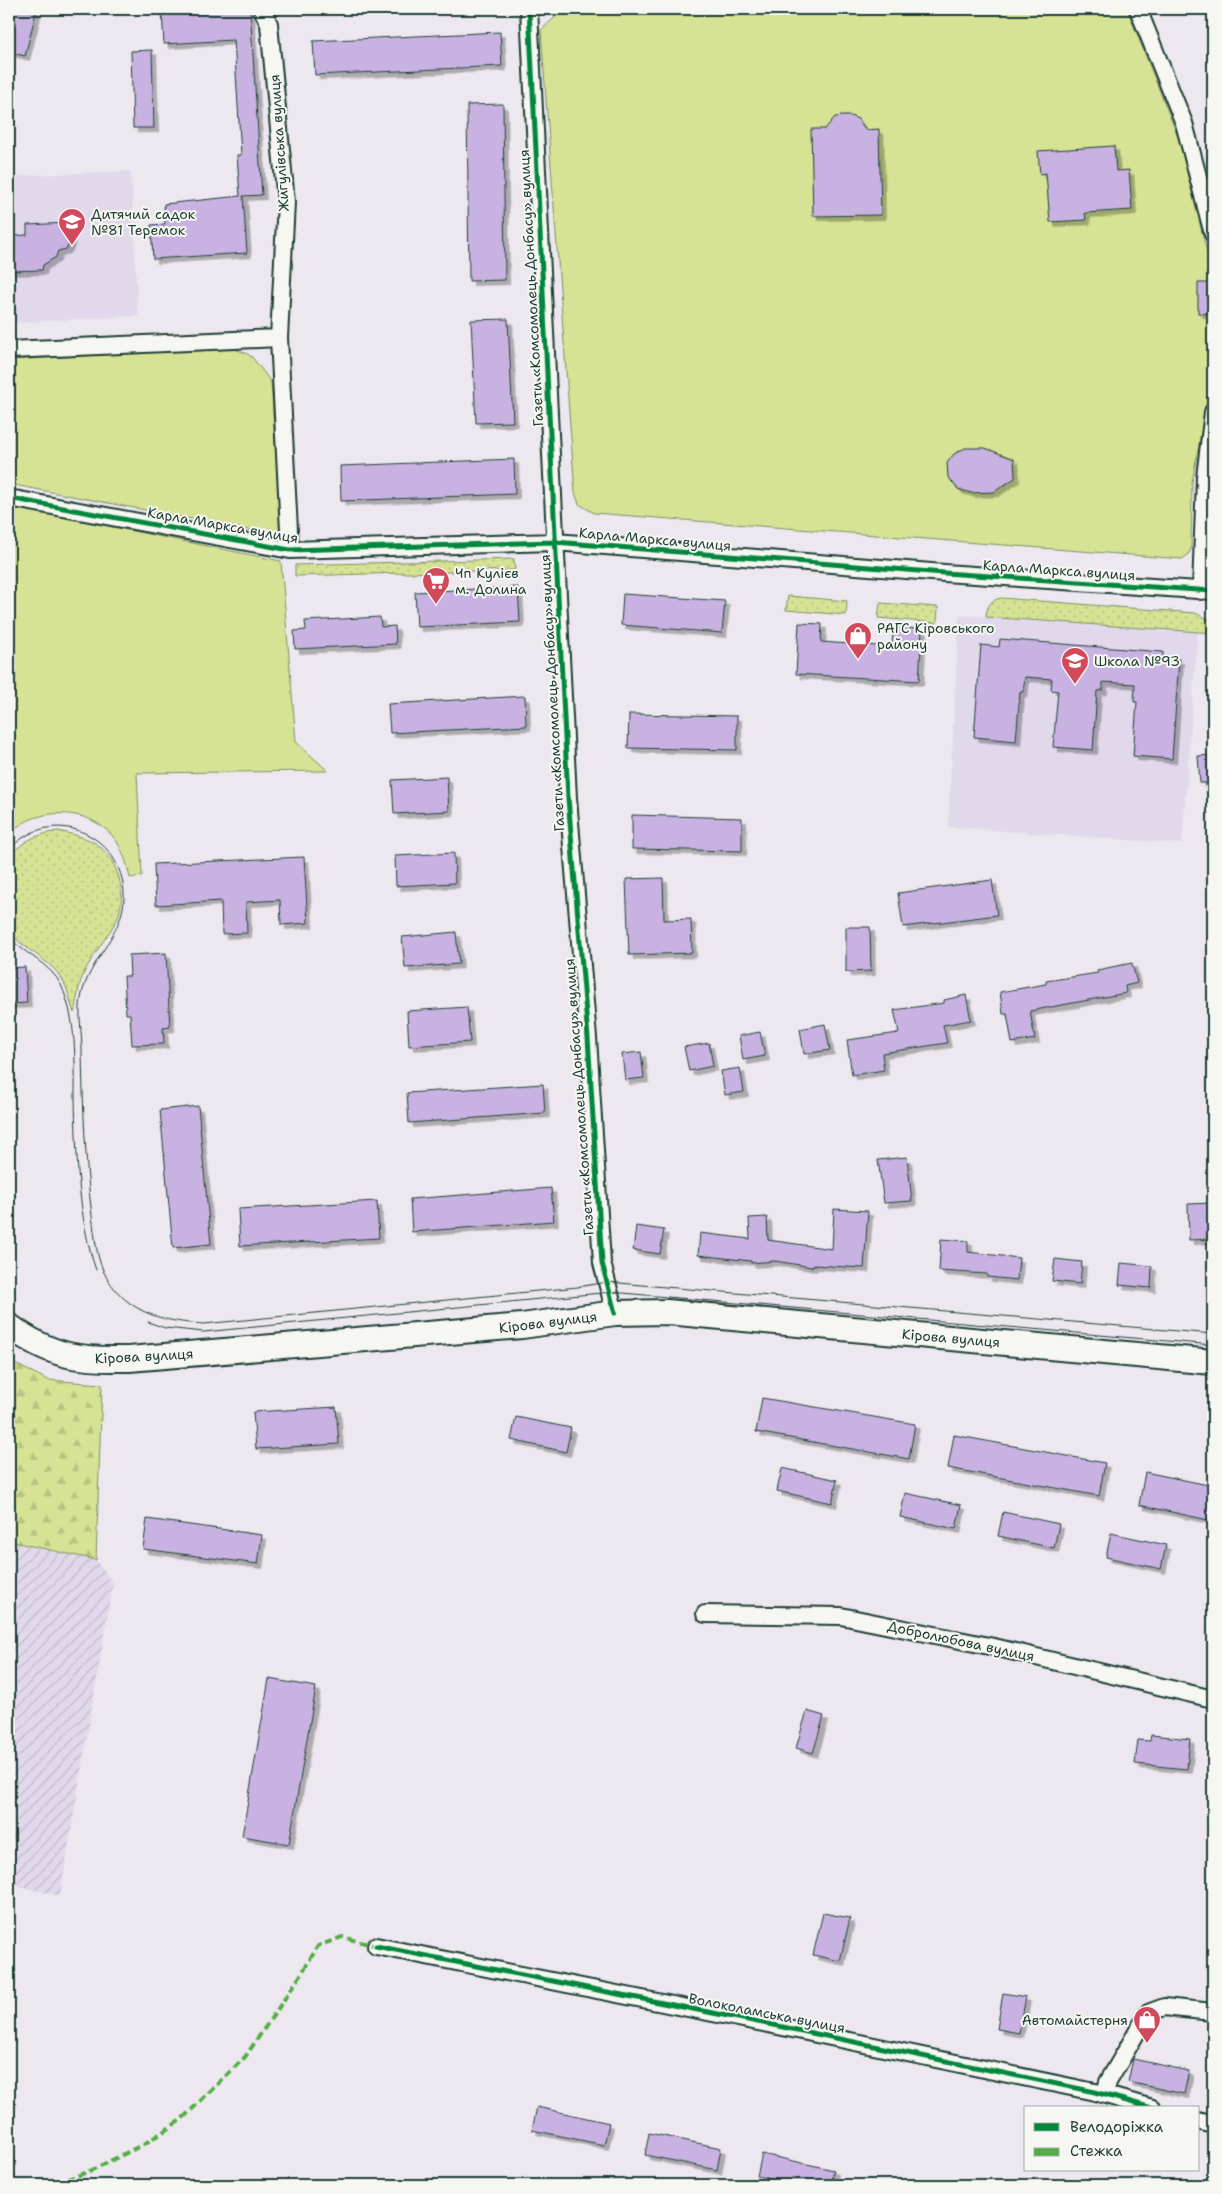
<svg xmlns="http://www.w3.org/2000/svg" width="1222" height="2194" viewBox="0 0 1222 2194" font-family="'Shantell Sans',sans-serif">
<style>
.built{fill:#e2d8eb}
.industrial{fill:url(#industrial-furrows)}
.grass{fill:url(#grass-dots);stroke:#7a9064}
.forest{fill:url(#forest-firs);stroke:#7a9064}
.green{fill:#d6e294;stroke:#7a9064}
.building{fill:#c8b2e2;stroke:#1f3d34;filter:url(#shadow)}
.lines{fill:none;stroke-linecap:round;stroke-linejoin:round}
.street-casing{stroke:#1f3d34;stroke-width:20}
.secondary-casing{stroke:#1f3d34;stroke-width:28}
.street{stroke:#f6f6f2;stroke-width:16}
.secondary{stroke:#f6f6f2;stroke-width:24}
.tram{stroke:#1f3d34;stroke-width:1}
.quiet{stroke:#52ad45;stroke-width:4;stroke-dasharray:8 4;stroke-linecap:butt}
.cycleway-casing{stroke:#f6f6f2;stroke-width:8}
.cycleway{stroke:#00873e;stroke-width:5}
.labels{text-anchor:middle;stroke-width:4;stroke-linejoin:round;paint-order:stroke}
.street-label{font-size:14px;fill:#1f3d34;stroke:#f6f6f2}
.poi-label{font-size:14px;fill:#1f3d34;stroke:#f6f6f2;text-anchor:start}
</style>
<defs>
<pattern id="industrial-furrows" width="10" height="10" patternUnits="userSpaceOnUse" patternTransform="scale(1.25)"><rect width="10" height="10" fill="#e2d8eb"/><path d="M-1 1l2-2M0 10L10 0M9 11l2-2" fill="none" stroke="#c1baca"/></pattern>
<pattern id="grass-dots" width="8" height="8" patternUnits="userSpaceOnUse" patternTransform="scale(1.25)"><rect width="8" height="8" fill="#d6e294"/><path d="M2 2h.1M6 6h.1" fill="none" stroke="#b7c380" stroke-width="1.8" stroke-linecap="round"/></pattern>
<pattern id="forest-firs" width="22" height="20" patternUnits="userSpaceOnUse" patternTransform="scale(1.25)"><rect width="22" height="20" fill="#d6e294"/><path d="M5 1l3.5 6h-7zM16 11l3.5 6h-7z" fill="#b7c380"/></pattern>
<filter id="shadow"><feDropShadow dx="4.5" dy="4.5" stdDeviation="0" flood-color="#0004"/></filter>
</defs>
<rect width="100%" height="100%" fill="#ede8ef"/>
<filter id="ink" filterUnits="userSpaceOnUse"><feTurbulence type="fractalNoise" baseFrequency=".02" numOctaves="2"/><feDisplacementMap in="SourceGraphic" scale="10" xChannelSelector="R" yChannelSelector="G"/><feConvolveMatrix kernelMatrix="1 2 1 2 8 2 1 2 1" color-interpolation-filters="sRGB"/></filter>
<g filter="url(#ink)">
<path class="built" d="M131 171 138 316 9 323V176Z
M959 615 1198 631 1182 844 948 827Z"/>
<path class="industrial" d="M9 1541 96 1560 113 1583 60 1896 9 1884Z"/>
<path class="grass" d="M514 559 515 570 295 576V565Z
M788 596 847 601 846 615 786 610Z
M1001 598 1195 613 1210 620 1213 625V633L986 617C987 606 990 600 1001 598Z
M880 603 938 607 937 623 878 618Z
M58 831C72 834 83 836 95 843 118 858 128 894 117 919 107 938 92 955 83 975 78 987 77 1001 74 1013 70 1002 68 988 62 979 49 958 23 950 9 931V857C25 839 36 835 58 831Z"/>
<path class="forest" d="M9 1361 48 1380 102 1384 96 1560 9 1541Z"/>
<path class="green" d="M576 9H1127L1178 137 1209 260 1213 368 1192 482 1191 549 1188 555 1182 559 594 513 579 504 575 493 541 30 562 11Z
M231 348 246 353 252 357 271 382 281 536 9 484V360Z
M9 506 281 561 296 742 328 771 137 773 142 876 130 878C127 865 124 853 117 842 93 806 37 805 9 834Z"/>
<path class="building" d="M9 9H37L25 56 9 52Z
M219 9H250L262 195 243 196 247 253 153 259 151 225 165 224 164 204 240 196 237 155H241L234 40 164 44 162 12Z
M500 32 502 66 315 75 313 41Z
M152 50 154 128H133L131 51Z
M503 104 505 280 469 281 467 105Z
M842 116H851L858 119 866 130 879 129 881 215 813 216 811 129H825L835 117Z
M1114 146 1116 171 1129 170 1132 210 1085 213 1086 220 1050 222 1046 173 1040 174 1038 151Z
M67 223 71 241 66 249 58 251 56 257 43 265 42 270 9 271V236L27 235V225Z
M1198 283H1213L1212 314 1198 313Z
M508 319 513 422 476 423 471 320Z
M965 448H985L1014 459 1015 478 994 492 971 493 958 489 948 477 947 463 954 454Z
M514 459 515 494 341 501 340 466Z
M518 587 520 622 417 627 415 592Z
M623 594 725 601 722 633 621 625Z
M380 617 381 627 395 626 396 644 295 649 294 631 306 630 305 621Z
M799 623 822 624 821 642 892 647 893 627 922 629 919 681 796 674Z
M1000 639 1163 652V658L1179 659 1172 759 1133 756 1137 702H1134L1135 684 1103 682V690L1097 691 1093 750 1053 747 1058 691 1051 690 1052 679 1025 677 1023 692H1020L1016 741 974 737 981 645 999 647Z
M525 696 526 726 390 733 388 704Z
M629 714 737 716V750L628 748Z
M1213 755V783H1200L1198 756Z
M447 777 449 811 394 814 392 780Z
M632 815 742 818V851L632 849Z
M454 853 455 883 396 886 395 856Z
M304 857 308 923 281 925 280 900 246 902 247 933 222 934 221 901 156 905 154 864Z
M663 878 664 920 691 919 692 953 629 955 626 879Z
M992 880 997 915 903 927 898 893Z
M846 927H870L871 971 846 972Z
M456 932 459 964 405 968 402 937Z
M166 953 170 1027 163 1028 164 1044 132 1045 130 1014H126L124 976H130L129 955Z
M1132 963 1137 983 1125 986 1126 993 1030 1011 1035 1039 1012 1043 1007 1014H1003L1000 992 1046 984V981L1098 973 1097 970Z
M25 967 27 1003 9 1004V968Z
M966 995 971 1020 943 1025 947 1043 882 1053 884 1070 852 1075 847 1040 899 1033 894 1010 944 1003V1000Z
M467 1007 470 1042 409 1046 407 1011Z
M825 1024 830 1050 804 1054 800 1029Z
M760 1032 765 1056 743 1060 739 1036Z
M709 1043 713 1066 689 1071 684 1047Z
M641 1052 644 1078 625 1080 622 1054Z
M740 1068 744 1092 725 1095 721 1071Z
M543 1084 545 1113 409 1123 407 1093Z
M198 1106 211 1244 173 1248 160 1110Z
M907 1157 912 1201 884 1203 878 1160Z
M551 1188 554 1221 412 1232 410 1199Z
M377 1201 379 1238 240 1246 238 1209Z
M1213 1203V1239L1189 1240 1188 1204Z
M834 1209 868 1211 864 1268 813 1265 812 1267 775 1261 751 1263V1261L698 1255 700 1233 750 1239 749 1218 767 1217 768 1240 832 1249Z
M636 1226 664 1230 660 1254 633 1250Z
M941 1239 968 1241V1252L1019 1258 1017 1280 987 1277V1274L939 1271Z
M1055 1259 1082 1262 1080 1284 1052 1281Z
M1121 1263 1152 1266 1151 1288 1119 1285Z
M762 1398 915 1424 909 1459 756 1432Z
M336 1407 339 1444 256 1449 253 1412Z
M516 1417 571 1428 566 1452 511 1440Z
M954 1435 1105 1463 1099 1496 948 1468Z
M782 1468 837 1480 832 1503 777 1491Z
M1145 1472 1213 1486V1521L1139 1505Z
M905 1493 961 1505 956 1529 900 1517Z
M1003 1512 1059 1524 1054 1548 998 1536Z
M147 1519 262 1535 258 1564 143 1549Z
M1111 1533 1166 1545 1161 1569 1106 1557Z
M269 1679 316 1687 289 1844 242 1836Z
M807 1711 824 1716 813 1753 796 1748Z
M1151 1735 1190 1739 1187 1769 1135 1764 1138 1740 1150 1741Z
M823 1913 850 1918 840 1961 813 1955Z
M1003 1993 1026 1997 1019 2033 997 2029Z
M1133 2059 1189 2071 1184 2094 1128 2082Z
M537 2107 609 2123 604 2145 532 2130Z
M649 2133 721 2148 717 2170 645 2155Z
M762 2154 834 2170 831 2185H800L757 2176Z"/>
<g class="lines">
<defs>
<path id="street" d="M262 9 269 24 286 202 279 338 290 550
M529 9 568 798 588 1038 602 1263 615 1313
M1138 9 1184 123 1213 234
M9 350 279 338
M9 498 290 550 555 542 944 573 1213 591
M1201 591 1205 477 1213 412
M705 1614 841 1616 994 1647 1213 1699
M376 1946 773 2025 1095 2092 1152 2108
M1105 2094 1108 2082 1148 2013 1164 2007 1213 2012
M1198 2121 1213 2125"/>
<path id="secondary" d="M9 1326C52 1357 78 1360 129 1359L522 1326 615 1313 667 1312 1213 1362"/>
</defs>
<use href="#street" class="street-casing"/>
<use href="#secondary" class="secondary-casing"/>
<use href="#street" class="street"/>
<use href="#secondary" class="secondary"/>
<path class="tram" d="M9 850C50 803 123 833 124 895 125 934 88 960 81 998 78 1014 82 1033 82 1050 83 1106 85 1161 92 1216 95 1236 96 1260 107 1278 129 1314 165 1322 204 1324L578 1287 607 1282 1213 1334
M9 937C24 954 51 964 61 985 77 1020 75 1061 75 1097 76 1150 78 1220 96 1270
M148 1322 165 1328 204 1332 611 1292 1213 1345"/>
<path class="quiet" d="M31 2185 53 2184 88 2172 144 2144 181 2120 245 2057 300 1976 318 1946 342 1937 376 1946"/>
<defs>
<path id="cycleway" d="M529 9 568 798 588 1038 602 1263 615 1313
M9 498 290 550 555 542 944 573 1213 591
M376 1946 773 2025 1095 2092 1152 2108"/>
</defs>
<use href="#cycleway" class="cycleway-casing"/>
<use href="#cycleway" class="cycleway"/>
</g>
</g>
<defs>
<symbol id="school-pin" viewBox="-11 -11 22 30"><path d="M0 17L-7.5 6A9.5 9.5 0 1 1 7.5 6Z" fill="#d1495b" stroke="#f6f6f2"/><path d="M0-5L7-2L0 1L-7-2ZM-4 1L0 2.5L4 1V4Q0 6-4 4Z" fill="#fff"/></symbol>
<symbol id="supermarket-pin" viewBox="-11 -11 22 30"><path d="M0 17L-7.5 6A9.5 9.5 0 1 1 7.5 6Z" fill="#d1495b" stroke="#f6f6f2"/><path d="M-6-5.5h2.5l.6 2H6L4.5 2H-2.5L-4.4-4H-6ZM-1.5 3.2a1.3 1.3 0 1 0 .1 0ZM3 3.2a1.3 1.3 0 1 0 .1 0Z" fill="#fff"/></symbol>
<symbol id="shop-pin" viewBox="-11 -11 22 30"><path d="M0 17L-7.5 6A9.5 9.5 0 1 1 7.5 6Z" fill="#d1495b" stroke="#f6f6f2"/><path d="M-5-2.5h2.3a2.7 3.5 0 0 1 5.4 0H5L5.5 6h-11ZM-1.5-2.5h3a1.5 2.3 0 0 0-3 0Z" fill="#fff"/></symbol>
</defs>
<g fill-rule="evenodd">
<use href="#school-pin" x="56" y="206" width="32" height="43"/>
<use href="#supermarket-pin" x="420" y="565" width="32" height="43"/>
<use href="#shop-pin" x="842" y="620" width="32" height="43"/>
<use href="#school-pin" x="1059" y="645" width="32" height="43"/>
<use href="#shop-pin" x="1131" y="2004" width="32" height="43"/>
</g>
<g class="labels">
<g class="street-label">
<text transform="translate(279 143) rotate(-94)" y="5">Жигулівська вулиця</text>
<text transform="translate(531 288) rotate(-93)" y="5">Газети «Комсомолець Донбасу» вулиця</text>
<text transform="translate(223 525) rotate(10)" y="5">Карла Маркса вулиця</text>
<text transform="translate(655 539) rotate(5)" y="5">Карла Маркса вулиця</text>
<text transform="translate(1059 570) rotate(4)" y="5">Карла Маркса вулиця</text>
<text transform="translate(552 693) rotate(-93)" y="5">Газети «Комсомолець Донбасу» вулиця</text>
<text transform="translate(579 1097) rotate(-94)" y="5">Газети «Комсомолець Донбасу» вулиця</text>
<text transform="translate(548 1322) rotate(-7)" y="5">Кірова вулиця</text>
<text transform="translate(951 1338) rotate(5)" y="5">Кірова вулиця</text>
<text transform="translate(144 1356) rotate(-3)" y="5">Кірова вулиця</text>
<text transform="translate(961 1641) rotate(12)" y="5">Добролюбова вулиця</text>
<text transform="translate(767 2013) rotate(11)" y="5">Волоколамська вулиця</text>
</g>
<g class="poi-label">
<text x="91" y="219">Дитячий садок<tspan x="91" dy="16">№81 Теремок</tspan></text>
<text x="455" y="578">Чп Кулієв<tspan x="455" dy="16">м. Долина</tspan></text>
<text x="877" y="633">РАГС Кіровського<tspan x="877" dy="16">району</tspan></text>
<text x="1094" y="666">Школа №93</text>
<text x="1128" y="2025" text-anchor="end">Автомайстерня</text>
</g>
</g>
<rect width="1222" height="2194" fill="none" stroke="#f6f6f2" stroke-width="30"/>
<rect x="15" y="15" width="1192" height="2164" fill="none" stroke="#1f3d34" stroke-width="2" filter="url(#ink)"/>
<rect x="1024" y="2106" width="175" height="65" fill="#f6f6f2" stroke="#a0aca6"/>
<rect x="1034" y="2123" width="25" height="8" fill="#00873e" stroke="#a0aca6"/>
<text x="1070" y="2132" font-size="15" fill="#1f3d34">Велодоріжка</text>
<rect x="1034" y="2148" width="25" height="8" fill="#52ad45" stroke="#a0aca6"/>
<text x="1070" y="2156" font-size="15" fill="#1f3d34">Стежка</text>
</svg>
